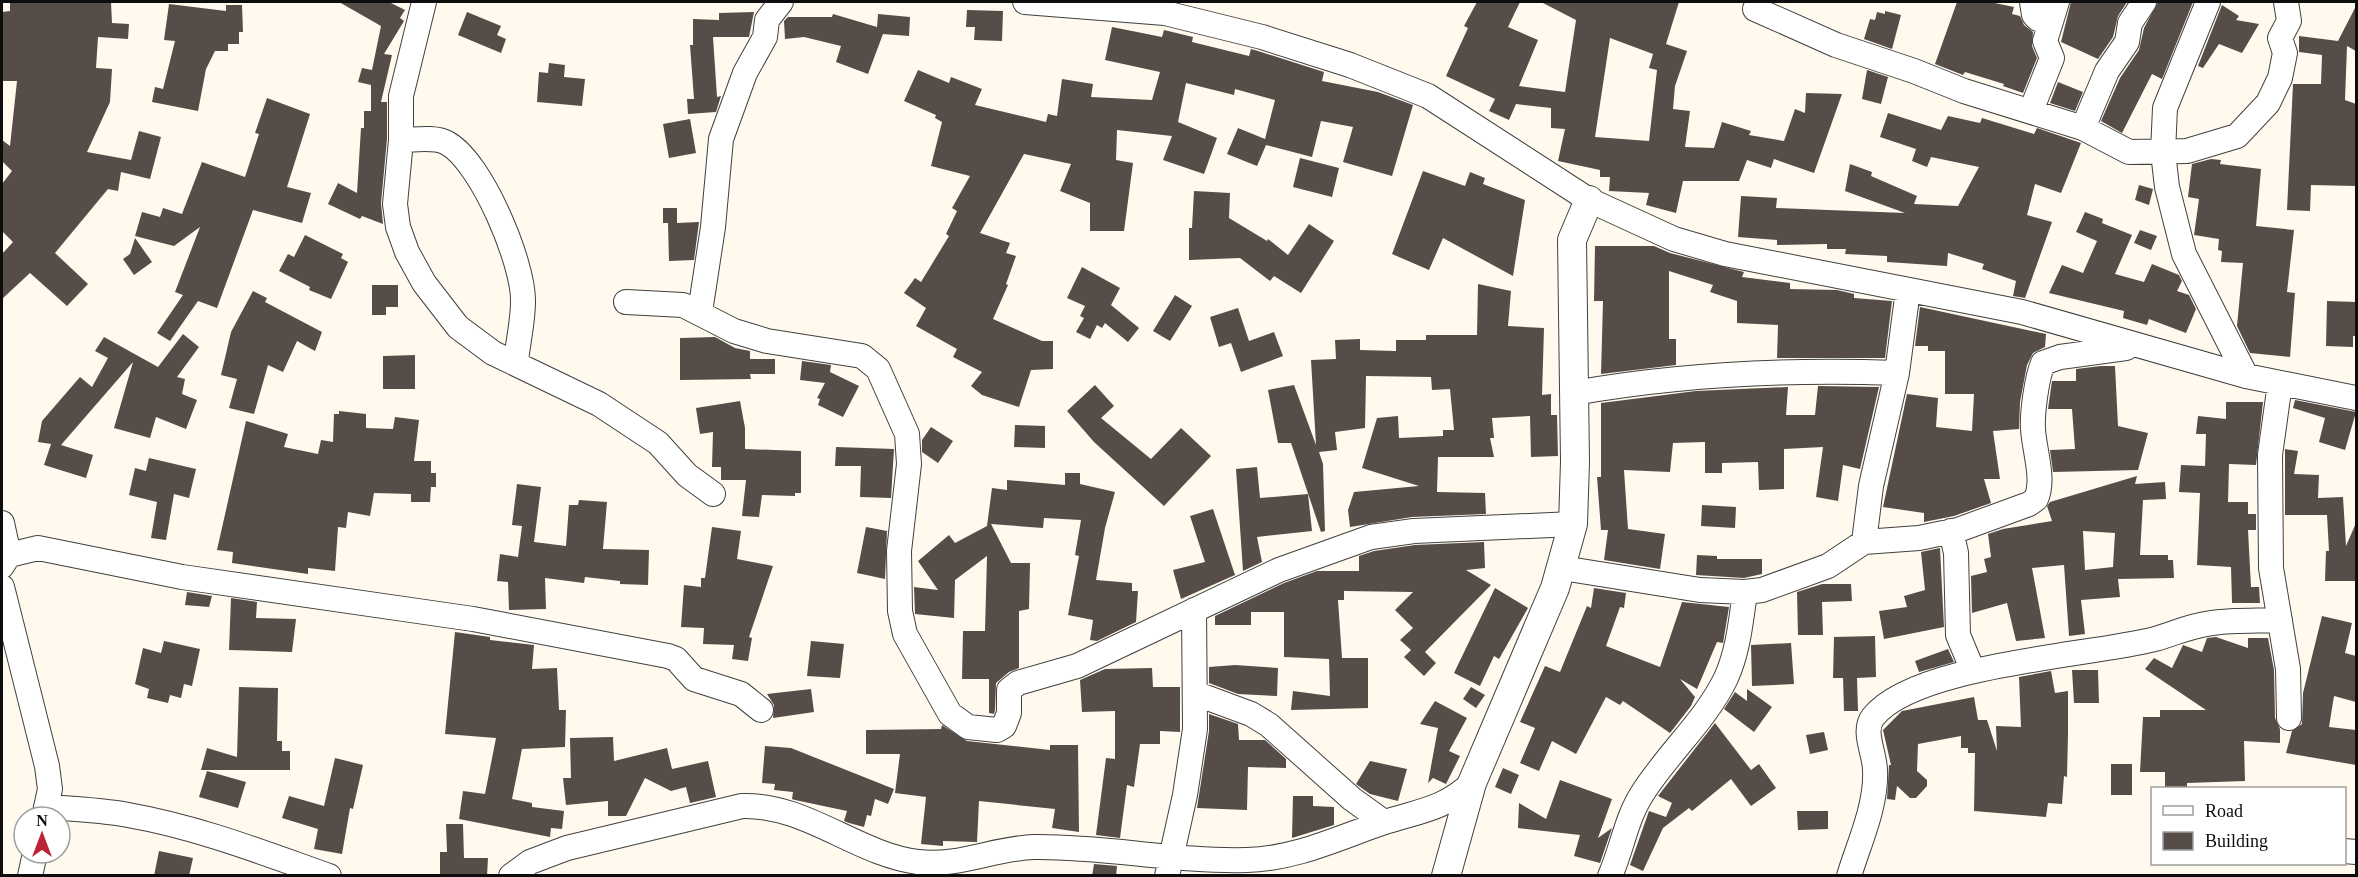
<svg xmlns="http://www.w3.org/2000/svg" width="2358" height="877" viewBox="0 0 2358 877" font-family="Georgia,serif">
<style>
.building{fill:#564d49;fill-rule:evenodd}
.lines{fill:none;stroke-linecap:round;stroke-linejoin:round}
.minor-casing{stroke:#404040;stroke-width:26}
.tertiary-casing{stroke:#404040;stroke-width:30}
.minor{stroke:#fff;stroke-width:24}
.tertiary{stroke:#fff;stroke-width:28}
</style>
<rect width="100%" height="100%" fill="#fffaed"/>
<path class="building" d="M10 2H111L112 23 129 24 128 39 98 37 96 68 112 69 110 102 87 152 131 160 139 131 161 137 150 179 121 172 118 191 108 189 55 253 88 284 67 306 30 273 2 299V254L13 242 2 231V184L12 171 2 161V140L10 146 17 81H2V12L10 11Z
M339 2H389L405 10 400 18 404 21 384 54 392 55 381 102H387V139L381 203 383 224 362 216 360 219 328 204 338 183 357 193 361 128H364V111H371V85L358 82 362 68 372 70 381 26Z
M1477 2H1520L1508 27 1538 40 1519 86 1565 92 1576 20 1541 2H1679L1666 44 1687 51 1675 86 1673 109 1690 111 1685 147 1714 148 1722 122 1751 131 1749 135 1784 141 1795 109 1805 113 1806 93 1842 94 1814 173 1774 159 1771 168 1747 160 1739 181H1683L1676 213 1646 205 1649 193 1609 191 1610 177H1600V170L1558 161 1565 129 1551 128V108L1516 104 1509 120 1489 111 1495 99 1446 76 1468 28 1464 26ZM1610 38 1653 54 1649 68 1657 70 1649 141 1595 137Z
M1957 2H1990L2014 7 2012 14 2020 16 2024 25 2033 32 2032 46 2037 58 2023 93 2003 86 2004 84 1965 72 1963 75 1935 64Z
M2071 2H2127L2118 16 2113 37 2098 59 2061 42Z
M2158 2H2193L2162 79 2152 74 2122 133 2101 121 2120 78 2139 50 2144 28Z
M169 4 226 11V5H242L243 32H239V44H228V51H215L206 69 198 111 152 102 155 87 163 89 175 41 164 40Z
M2222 5 2239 16 2236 20 2259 24 2242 53 2219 44 2203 68 2198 66Z
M2356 6V51L2347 46 2345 100 2356 104V186L2311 185 2310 211 2287 210 2293 84H2321L2322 55 2299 52V36L2338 41Z
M967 10 1003 11 1002 41 974 40 975 27H966Z
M1885 11 1901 15 1892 49 1864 39 1870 19 1875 20 1877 12 1885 14Z
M467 12 501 26 497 35 506 39 501 53 458 35Z
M754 12 749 37H713L717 97 721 96 716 112 688 114 687 99H694L690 45H693V19L719 20V13Z
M833 14 877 27 878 14 910 17 909 36 883 34 868 74 836 62 841 46 804 37 785 39 784 21 788 17H832Z
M1112 27 1162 37 1164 30 1193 37 1192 42 1249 56 1251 49 1258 51 1324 72 1322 81 1378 92 1413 105 1392 176 1343 162 1353 127 1321 121 1312 157 1266 145 1257 166 1227 154 1238 128 1265 139 1275 100 1235 89 1234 95 1186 83 1178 122 1217 138 1204 174 1163 160 1172 136 1117 130 1116 160 1133 163 1124 231H1090V203L1060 191 1071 164 1024 154 980 233 1010 243 1006 253 1016 256 1006 284 1008 285 993 319 1042 341H1053V369L1031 370 1019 407 982 395 971 386 982 372 953 357 957 349 916 326 926 308 904 293 915 278 921 282 949 236 946 234 957 211 952 208 970 176 931 166 942 122 935 118 936 115 904 101 918 70 949 83 951 77 982 89 975 105 1046 122 1048 114 1057 116 1062 79 1093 84 1091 97 1152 100 1160 72 1105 60Z
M549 63 565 65 564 77 585 79 582 106 537 102 539 72 548 73Z
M1867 70 1888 77 1881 104 1862 99Z
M2058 82 2083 92 2075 111 2050 103Z
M267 98 310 114 287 187 311 193 302 223 253 210 217 308 198 301 170 341 157 333 183 295 175 292 200 227 174 246 135 236 142 212 160 217 163 208 182 214 202 162 245 177 259 134 255 133Z
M1888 113 1941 130 1948 116 1980 123 1982 118 2034 134 2037 128 2081 143 2061 193 2035 184 2027 215 2052 222 2025 298 2013 296 2016 281 1982 269 1984 264 1948 253 1947 266 1887 262V256L1845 254 1846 249H1827V244L1777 245V240L1738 237 1741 196 1777 198 1776 208 1905 213 1845 191 1850 164 1872 172 1871 176 1917 196 1914 204 1958 206 1979 167 1931 157 1927 167 1912 161 1916 149 1880 137Z
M690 119 696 153 669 158 663 124Z
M1300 158 1339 168 1332 197 1293 187Z
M2211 159 2221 160 2220 164 2261 169 2256 226 2294 230 2287 292 2295 293 2290 357 2250 353 2237 326 2243 263 2221 262 2222 251 2218 250 2219 239 2194 235 2199 199 2188 197 2192 164Z
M1423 171 1465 186 1470 172 1485 178 1483 184 1525 200 1513 276 1443 238 1429 270 1392 254Z
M2139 185 2153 189 2149 205 2135 200Z
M1194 191 1230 193 1229 218 1267 241 1268 239 1288 255 1309 224 1334 241 1301 293 1274 276 1270 281 1240 258 1189 260V228H1192Z
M663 208H677V223L699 222 694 260 669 261 668 223H663Z
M2085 212 2103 219 2102 223 2132 235 2115 274 2144 282 2152 264 2179 275 2182 281 2177 291 2189 295 2196 309 2186 333 2149 319 2147 325 2123 318 2124 311 2049 293 2062 265 2083 273 2097 241 2076 232Z
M2140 230 2157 236 2151 250 2134 243Z
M305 235 343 254 341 258 348 262 331 299 309 290 310 287 279 271 288 254 294 257Z
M135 238 152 262 134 275 123 259 130 254Z
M1595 246H1654L1670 253 1744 272 1742 277 1790 283V289L1837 290 1854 294V298L1892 301 1885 358H1777L1778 325 1737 323V301L1710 292 1713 285 1669 271V339H1676V365L1601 374 1603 301H1594Z
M1082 267 1120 288 1111 305 1139 328 1128 342 1105 323 1102 328 1097 325 1090 339 1076 332 1084 318 1080 316 1085 306 1067 298Z
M1478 284 1511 291 1508 326 1544 328 1542 395 1551 394V415H1557L1558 456 1531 457 1530 416 1492 418 1494 438H1490L1494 457H1438L1437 492 1485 493 1486 514 1412 517 1350 527 1348 510 1354 492 1419 486 1362 468 1377 418 1398 416 1399 438 1443 436V430H1454L1450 389 1432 390 1431 377 1366 376 1365 428 1335 432 1337 450 1319 452 1323 464 1325 531 1321 532 1291 443H1278L1268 390 1294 385 1316 445 1311 360 1336 359 1335 340 1360 339V350L1396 351V340H1426V335H1477Z
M372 285H398V307H386V315H372Z
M253 291 267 298 265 302 322 332 315 351 297 341 283 372 268 365 254 414 229 408 237 379 221 375 231 332Z
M1175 295 1192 306 1170 341 1153 331Z
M2327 301 2356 302V336H2353V347L2326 346Z
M1920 307 2046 334 2045 347 2033 353 2027 365 2020 402 2019 429 1993 431 2000 479H1984L1991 503 1954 516 1924 522V513L1883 507 1907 394 1938 398 1936 427 1972 431 1974 394H1945V351H1928V346H1915Z
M1238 308 1249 341 1274 332 1283 356 1241 372 1231 343 1219 347 1210 317Z
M183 334 199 347 177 377 185 379 182 394 197 400 186 429 156 417 150 438 114 428 133 362 61 445 93 455 86 478 44 465 51 444 38 442 42 421 80 377 92 387 108 358 95 351 104 337 158 367Z
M715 337 735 348 750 351V359H775V374H750L751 379 680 380V338Z
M415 355V389H383V356Z
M802 361 831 365 830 372 859 386 843 417 818 405 820 399 817 398 825 383 800 380Z
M2101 366H2115L2118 426 2148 433 2138 470 2053 472 2050 450 2075 449 2072 409H2048L2052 381H2076V369Z
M1095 385 1114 406 1101 418 1151 459 1181 428 1211 456 1164 506 1094 442 1067 411Z
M1818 386 1879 387 1860 469 1843 465 1838 501 1816 497 1823 447 1784 449V489L1759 490 1758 462 1722 463V473H1705V442L1673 443 1670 472 1624 470 1628 529 1665 534 1660 569 1604 560 1608 530H1601L1597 477H1601V403L1696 391 1788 387 1786 415H1815Z
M2295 400 2356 412 2345 450 2319 442 2325 418 2293 408Z
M740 401 745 428V449L801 451V493H795V496L762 495 759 517 742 516 746 480H721V467H712L713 432 700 434 696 408Z
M2226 402H2263L2256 465 2229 464 2228 502H2248V514H2256V530H2248L2251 587H2259L2260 603H2232L2231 567 2197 565 2200 493 2179 492 2181 465 2205 466 2206 434H2196L2198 416 2226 419Z
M339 411 366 414V428L393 429 395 417 419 420 414 461H431V473H436V487H431L430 502H411V494L374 493 370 516 348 512 346 528 338 527 335 571 308 568V574L232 563 233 552 217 550 246 421 288 434 284 447 318 454 321 440 333 442 334 414H339Z
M1015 425 1045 426V448L1014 447Z
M931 427 953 441 938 463 922 452V440Z
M836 447 894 449 891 498 860 497 861 466H835Z
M2285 449 2298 451 2294 474 2319 475 2318 498 2343 497 2346 546 2356 523V581H2325L2326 551H2329L2327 515H2285Z
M149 458 196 469 189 498 174 494 166 540 151 538 157 502 129 495 135 468 146 471Z
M1257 467 1260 498 1308 494 1312 531 1257 537 1262 562 1243 571 1236 469Z
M1065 473H1080V484L1115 492 1105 528 1096 580 1132 583V591H1138L1136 622 1097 641 1090 640 1093 620 1068 615 1079 556 1075 555 1081 520 1044 518 1043 528 991 524 1011 563H1030L1029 609 1019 611V668L1009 672 996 683 995 710 994 714 989 713V679H962L963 631H985L987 556 955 580 954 618 915 614 914 587 938 590 918 561 949 535 955 543 987 526 992 488 1007 490V480L1065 485Z
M2137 476 2135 484 2165 482 2166 499 2143 500 2140 555H2168V560H2173L2174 578 2118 579 2120 597 2081 600 2085 634 2069 636 2064 565 2032 568 2045 638 2016 641 2007 603 1972 613 1971 576 1987 572 1984 559 1991 557 1988 534 2003 529 2052 521 2047 506 2050 502ZM2083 531 2115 533 2113 567 2085 570Z
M517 484 541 487 534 542 566 546 569 505H578L579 500 607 502 603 549 649 550 648 585 620 584V581L585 577 584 583 545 578 546 609 509 610 508 582 497 581 500 554 518 557 522 526 512 525Z
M1702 505 1736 507 1735 528 1701 526Z
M1213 509 1235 575 1181 599 1173 570 1205 562 1190 516Z
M712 527 741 531 737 559 773 566 749 637 752 638 748 661 732 659 734 645 703 644 704 628 681 627 684 585 701 587V578H705Z
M866 527 887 531 885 579 857 573Z
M1484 542 1485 568 1466 570 1491 585 1425 652 1436 663 1424 676 1404 657 1411 650 1400 640 1413 628 1395 610 1413 592 1344 591V600H1338L1342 658H1368V708L1291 710 1293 691 1330 696 1329 659 1284 657V612H1251V625H1215V616L1284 583 1317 571H1359V556L1374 551 1415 545Z
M1940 548 1944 627 1884 639 1879 611 1907 607 1904 596 1925 590 1921 552Z
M1697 555 1717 556V559H1762V574L1744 578 1696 575Z
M1822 584H1851L1852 601 1822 602 1823 635H1798L1797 592Z
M1495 588 1528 608 1499 659 1494 656 1480 686 1454 673Z
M1594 588 1626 593 1624 608 1620 607 1606 646 1660 667 1682 602 1729 607 1723 643 1717 642 1697 689 1680 679 1695 697 1691 706 1670 733 1623 701 1620 705 1606 697 1576 754 1552 741 1539 771 1520 763 1535 728 1520 722 1545 666 1560 672 1587 606 1591 608Z
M187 592 212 596 209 607 185 605Z
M231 598 257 602 256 618 296 619 292 652 229 650Z
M2322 616 2352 623 2345 653 2356 656V702L2334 696 2329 727 2356 730V765L2286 753 2292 731 2302 724 2303 693Z
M455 632 490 637V640L534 645 532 669 557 668 559 710H566L565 747 522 749 512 799 532 803V807L564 811 562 829 551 828 550 837 459 819 463 791 485 794 496 738 445 734Z
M1875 636 1876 677 1857 678 1858 711H1844L1843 678H1833L1834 637Z
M2216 637 2248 648V638H2268L2274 670 2275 718 2280 729V743L2244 741 2245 781 2187 783V789H2165V772H2140L2143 717H2160V710H2206L2145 669 2154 658 2172 668 2183 645 2202 652 2207 638Z
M164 641 200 649 192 686 184 684 181 698 170 695 168 703 147 698 149 689 135 684 143 648 161 653Z
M811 641 844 644 840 678 807 676Z
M1791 643 1794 684 1752 686 1751 645Z
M1948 649 1954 662 1919 672 1915 661Z
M1235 665 1278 668 1277 696 1238 694 1209 683V667Z
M1152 668 1153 687H1180V732L1160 731V744H1140L1134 787 1127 785 1120 838 1096 835 1106 758 1115 759V711L1082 712 1080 680 1105 669Z
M2072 670H2098L2099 703H2074Z
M2051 671 2055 693 2068 691V734L2067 777 2064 776 2062 804 2048 803 2046 817 1974 811 1975 753H1968V748H1961V736L1918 744 1917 771 1927 780V786L1916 798H1910L1897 786 1895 800 1887 799 1889 765H1891L1883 730 1902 711 1974 697 1978 720H1987L1997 751 1996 726 2021 727 2019 677Z
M239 687 278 688 277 741H282V751H290V770H201L207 748 237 757Z
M1471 687 1485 695 1476 708 1463 699Z
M811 689 814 712 773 718 774 705 767 694Z
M1747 689 1772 707 1754 732 1724 709 1735 692 1747 701Z
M1435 701 1467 718 1449 751 1460 756 1446 784 1433 778 1428 783 1438 728 1420 724Z
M1209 714 1238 724 1239 740H1265L1286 759V768L1248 767 1247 810 1197 808 1209 731Z
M1715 723 1751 770 1759 764 1776 788 1751 806 1731 779 1692 811 1689 808 1663 828 1643 871 1630 865 1649 811 1666 817 1672 803 1658 796Z
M942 725 967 741 1050 750V745H1078L1079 832 1052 828 1055 809 979 801 977 842 943 841V846L921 844 926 797 895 793 900 754H866V730L941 729Z
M1824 732 1828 750 1810 754 1806 735Z
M613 737 614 761 667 748 672 769 708 761 716 797 690 803 686 787 671 791 645 778 626 816H608V801L566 805 563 778H571L570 738Z
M765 746 791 748 894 789 888 804 875 799 871 816 867 815 864 827 849 823 844 821 847 811 795 800 792 799 793 792 774 790 775 784 762 783Z
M335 758 363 765 353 809 350 808 342 854 314 849 318 829 282 818 289 796 324 806Z
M1370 761 1407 769 1398 801 1370 794 1356 784Z
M2111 764H2132V795H2111Z
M1503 768 1519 775 1511 794 1495 787Z
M207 771 246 782 238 808 199 797Z
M1560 780 1612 799 1598 838 1612 828 1600 863 1574 856 1580 835 1518 828 1519 803 1546 819Z
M1293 796H1313V806L1334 807V825L1292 838Z
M1797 811H1828V829L1798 830Z
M446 824H463L464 858H488L487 876H440V852H447Z
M159 851 193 858 189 876H154Z
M1094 864 1117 866 1116 876H1092Z"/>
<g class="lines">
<defs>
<path id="minor" d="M424 2 401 96V140L395 204 398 227 407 252 424 283 458 327 493 353 599 404 658 443 687 475 713 494
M1025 2 1165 13 1262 37 1350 65 1428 96 1589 200 1674 239 1725 254 2022 312 2246 376 2356 398
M2032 2 2034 15 2038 19 2049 20
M2208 2 2165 108 2163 152 2167 187 2184 254 2246 376
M1755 9 1836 45 1914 71 1964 91 2083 128 2129 152 2187 151 2237 136 2268 103 2280 78 2285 53 2280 38 2289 21 2286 2
M2031 111 2052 58 2045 41 2057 2
M2083 128 2107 71 2127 42 2130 23 2144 2
M401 140C414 140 435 136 447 143 481 161 524 263 523 302 523 321 518 342 516 361
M626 302 683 305 734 331 767 341 862 356 878 369 907 434 909 464 899 551 900 611 905 634 950 714 968 727 997 730 1004 726 1009 713V690L1018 683 1077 666 1279 570 1371 537 1414 531 1573 524
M700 312 713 227 721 139 745 73 765 37 767 20 781 2
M2280 383 2270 455 2271 568 2288 669 2289 718
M1574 393C1682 374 1788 369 1897 373
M2 523 9 555
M1951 531 1956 553 1958 635 1973 671
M1864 542 1871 486 1897 373 1908 290
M2 566 9 555 38 548 182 577 473 619 668 656 676 659 694 679 741 694 761 710
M1562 568 1700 590 1745 592 1762 590 1828 566 1864 542 1919 538 1958 530 2029 504 2036 499C2045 479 2034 450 2033 429 2032 412 2037 377 2043 363L2060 357 2126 348
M2 587 47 766 50 789 44 817
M1197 694 1251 714 1269 725 1352 799 1384 822
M46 807C74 809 101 810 128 815 197 827 264 853 329 876
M2344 851 2356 852
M30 876 35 853
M511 876 530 862 567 848 742 806C806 804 856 854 918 862 959 867 995 848 1034 847 1105 846 1176 862 1247 860 1295 859 1338 838 1382 823 1418 811 1443 810 1472 783
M1167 876 1185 795 1195 729 1194 610
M1610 876C1622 849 1626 819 1642 794 1667 754 1706 720 1726 678 1738 652 1741 621 1745 592
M1849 876C1859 843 1877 805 1875 770 1875 754 1862 731 1873 717 1915 664 2090 656 2155 639 2176 633 2189 626 2212 623 2234 620 2257 621 2280 620"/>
<path id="tertiary" d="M1446 876 1472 783 1555 588 1573 524 1575 462 1572 240 1589 200"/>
</defs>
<use href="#minor" class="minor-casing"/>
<use href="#tertiary" class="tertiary-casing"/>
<use href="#minor" class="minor"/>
<use href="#tertiary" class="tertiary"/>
</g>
<rect width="2358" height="877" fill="none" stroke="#0d0d0d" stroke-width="6"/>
<rect x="2151" y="787" width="195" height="78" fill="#ffffff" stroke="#9e9e9e" stroke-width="1.5"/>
<rect x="2163" y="806" width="30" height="9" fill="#ffffff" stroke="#9e9e9e" stroke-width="1.5"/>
<text x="2205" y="817" font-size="18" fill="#0d0d0d">Road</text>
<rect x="2163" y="832" width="30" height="18" fill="#564d49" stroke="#9e9e9e" stroke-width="1.5"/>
<text x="2205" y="847" font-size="18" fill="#0d0d0d">Building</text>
<g transform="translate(42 835)"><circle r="28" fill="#ffffff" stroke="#9e9e9e" stroke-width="1.5"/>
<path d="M0-4.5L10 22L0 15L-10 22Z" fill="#be2438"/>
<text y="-9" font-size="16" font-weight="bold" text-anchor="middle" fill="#0d0d0d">N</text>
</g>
</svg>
